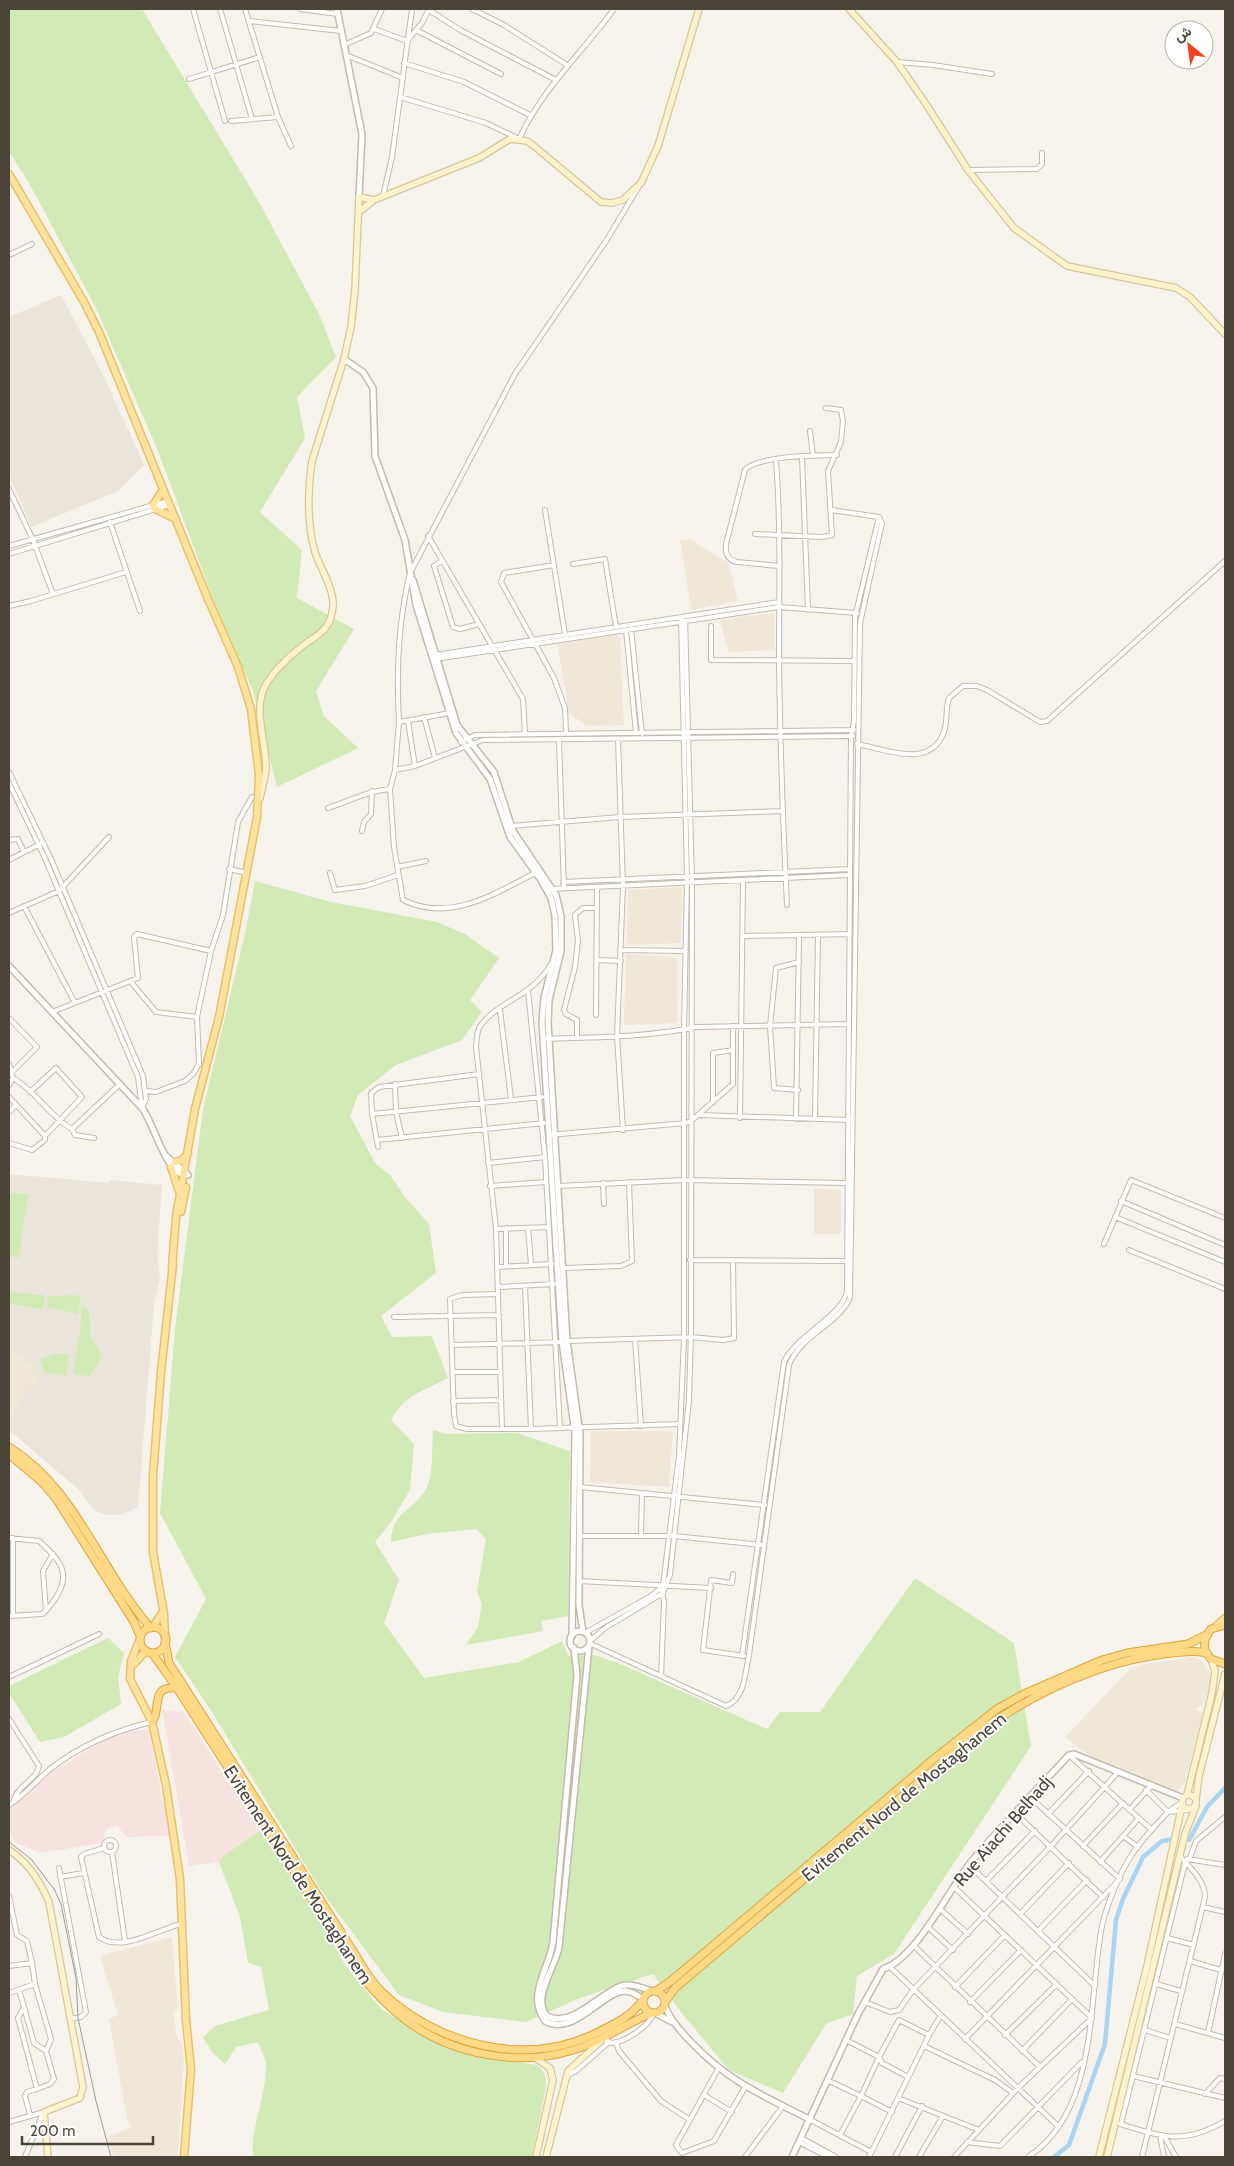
<svg xmlns="http://www.w3.org/2000/svg" width="1234" height="2166" viewBox="0 0 1234 2166" font-family="Cabin,Vazirmatn,sans-serif">
<style>
.residential{fill:#eae5da}
.education{fill:#efe8d6}
.medical{fill:#f6e3e0}
.green{fill:#d2eab5}
.lines{fill:none;stroke-linecap:round;stroke-linejoin:round}
.canal{stroke:#a9d4f2;stroke-width:4.5}
.minor-casing{stroke:#c2bbae;stroke-width:6}
.tertiary-casing{stroke:#c2bbae;stroke-width:8}
.secondary-casing{stroke:#d6c79b;stroke-width:8}
.primary-casing{stroke:#e6c16a;stroke-width:9}
.trunk-casing{stroke:#e0a43c;stroke-width:9}
.minor{stroke:#fff;stroke-width:4}
.tertiary{stroke:#fff;stroke-width:5}
.secondary{stroke:#fff3cd;stroke-width:5.5}
.primary{stroke:#ffe39c;stroke-width:6}
.trunk{stroke:#ffd985;stroke-width:7}
.tram{stroke:#9a9a9a;stroke-width:1}
.labels{text-anchor:middle;stroke-width:4;stroke-linejoin:round;paint-order:stroke}
.street-label{font-size:18px;fill:#4b4439;stroke:#fff}
</style>
<rect width="100%" height="100%" fill="#f6f3ec"/>
<path class="residential" d="M61 295 104 377 144 465 118 491 31 527 9 475V317Z
M9 1174 109 1183 110 1180 162 1185 157 1255 160 1280 154 1304 138 1507 120 1515H108L95 1511 78 1489 9 1430V1417L41 1374 9 1348Z"/>
<path class="education" d="M690 539 729 564 738 601 691 610 680 540Z
M774 613 775 650 728 652 720 620Z
M613 635 620 638 624 725 587 726 569 713 557 643Z
M682 887 681 943 627 945 628 890Z
M626 954 678 958 677 1023 624 1025Z
M814 1188 841 1190V1234H814Z
M9 1348 42 1374 9 1417Z
M591 1431H673L669 1487 590 1482Z
M1193 1657 1201 1660 1212 1676 1205 1703 1196 1709 1203 1713 1185 1782 1177 1792 1090 1756 1065 1737 1130 1669 1145 1664Z
M172 1937 178 2009 173 2013 177 2039 182 2041 184 2058 178 2157H114L106 2137 131 2128 130 2124 128 2125 109 2019 118 2015 100 1956Z"/>
<path class="medical" d="M162 1710 183 1711 260 1831 223 1856 219 1862 189 1866Z
M149 1729 163 1803 166 1807 171 1836 127 1837 117 1826 106 1829 102 1843 41 1853 16 1843 9 1830V1807L52 1772 118 1732Z"/>
<path class="green" d="M9 9H142L259 202 319 314 336 357 297 397 305 438 260 512 302 550 297 598 354 629 316 691 324 716 358 748 277 787 253 691 213 599 158 451 96 308 29 183 9 152Z
M255 881 331 902 437 922 465 934 499 958 470 1000 482 1012 462 1040 396 1065 358 1095 350 1116 375 1163 390 1175 405 1197 429 1224 436 1273 381 1316 392 1337 432 1336 448 1378C425 1390 403 1396 391 1420L414 1444 410 1490 391 1522 375 1542 399 1580 384 1623 424 1678 519 1662 562 1641 568 1656 594 1655 618 1663 767 1729 780 1712H820L915 1578 1014 1643 1031 1746 894 1954 857 1976 853 2014 826 2024 783 2093 729 2070 680 2011 653 1974 580 1998 526 2022 443 2012 399 1995 320 1889 210 1709 175 1657 206 1599 160 1513 175 1329 203 1109 246 929Z
M9 1193 28 1194 19 1258 9 1256Z
M9 1292 45 1295 43 1309 9 1304Z
M77 1295 81 1298 78 1314 47 1307 48 1296Z
M82 1305 89 1311 90 1335 101 1353 99 1362 90 1376 73 1374 80 1332Z
M58 1353 69 1355 66 1376 44 1373 40 1359Z
M433 1430 446 1434 517 1433 570 1451 568 1616 541 1621 543 1631 466 1645 478 1627 482 1604 477 1591 486 1539 476 1529 427 1534 391 1542C391 1510 417 1511 428 1485 433 1473 432 1444 433 1430Z
M108 1638 124 1653 118 1677 121 1704 64 1737 40 1742 9 1693V1686Z
M260 1831 303 1893 346 1966 380 2008 423 2036 474 2055 537 2065C545 2071 546 2077 546 2086L532 2157H253C250 2127 267 2096 266 2064 265 2057 260 2049 258 2042L236 2047 225 2064 212 2052 203 2037 215 2026 269 2010 261 1967 248 1963 240 1917 219 1862 223 1856Z"/>
<g class="lines">
<path class="canal" d="M1189 1840 1207 1807 1225 1788
M1054 2157 1069 2145 1105 2044 1116 1920 1123 1899 1143 1857 1162 1841 1175 1839"/>
<defs>
<path id="minor" d="M193 9 225 121
M220 9 252 119
M245 9 278 117 291 146
M300 9 338 14
M472 9 504 25 567 65
M429 10 460 30 556 80
M250 21 341 31
M374 29 407 41 422 23 429 9
M416 30 501 74
M344 45 371 33 382 9
M346 55 403 78
M897 62 933 65 992 74
M404 63 464 82 530 115
M189 79 260 57
M400 97 486 123 519 139C542 89 582 53 614 9
M231 121 278 117
M968 170 1037 169 1042 164V153
M383 196 392 157 412 9
M9 255 32 244
M810 431 813 456
M802 457 808 610
M776 460C781 526 779 593 779 660 780 742 783 824 787 905
M9 489 33 540 53 594
M545 510 565 634
M110 522 140 611
M755 534 822 537 832 535 828 471 841 442 843 421 841 410 826 408
M428 536 523 699 525 734
M9 546 168 501
M9 554 169 505
M442 561 434 566 453 627 460 629 479 624
M573 564 605 559 616 627
M554 565 504 573 501 582 554 678 565 708 566 733
M779 566 737 562C727 560 725 553 726 544L745 470C759 455 816 456 837 455
M9 606 31 601 126 572
M711 626V660L855 661
M631 629 642 734
M626 630 636 733
M435 655 779 602
M435 659 779 607 857 613
M450 713 399 722C396 671 398 622 410 573L515 374 606 241 638 188
M424 717 435 758
M408 721 415 766
M399 722 395 770 390 789 394 847 403 900C450 923 494 894 535 873
M618 739 623 886 617 1036 623 1130
M559 740 564 888
M461 742 475 735 854 730
M857 744C885 749 930 770 944 732 948 721 945 709 949 698L963 686H977L987 690 1040 722 1047 721 1225 561
M395 770 415 766 483 740 853 736
M9 772 51 859 143 1076 146 1099 142 1108
M9 783 44 856 138 1077 142 1108
M328 808C350 801 367 791 390 789
M511 826 620 817 783 811
M362 831 364 822 371 814 372 791
M9 840 18 839 24 852
M9 860 40 844
M397 867 426 861
M229 869 247 873
M330 873 335 890 365 886 398 875
M563 882 850 869
M550 889 850 875
M24 906 75 1003
M9 913 59 891 109 837
M744 936 850 934
M621 950 686 951
M597 960 621 961
M131 982 156 1012 197 1017
M528 991 545 1157 560 1428
M500 1010 511 1099
M52 1012 138 978 134 937 137 934 211 951
M596 1015 597 887
M9 1018 37 1047 11 1073
M577 1038V1020L566 1014 564 1010 575 967 578 941 575 915 583 908H597
M547 1039C597 1037 648 1037 696 1027L848 1024
M9 1064 13 1078 9 1085
M13 1078C36 1091 49 1116 72 1129L120 1084
M395 1084 396 1112 402 1138
M798 1090 774 1088 770 1026 776 968 799 962
M146 1091 156 1092 185 1081 193 1074 199 1064 197 1017 211 951 223 915 238 822 252 797
M9 1097 45 1136 82 1097 56 1068 30 1092
M713 1102V1053L733 1050
M9 1112 16 1105
M372 1114 542 1097
M699 1115 849 1120
M740 1118 743 880
M796 1119 799 935
M815 1119 818 935
M72 1129 75 1135 94 1138
M549 1135 686 1123 691 1121 733 1084V1026
M377 1140 544 1123
M9 1143 32 1150 45 1140V1136
M378 1147 372 1114 371 1093 379 1087 479 1074
M488 1163 545 1157
M603 1183 604 1204
M490 1186 546 1182
M558 1186 684 1180 847 1183
M1121 1201 1225 1245
M1115 1217 1225 1262
M528 1228 531 1264
M496 1229 549 1227
M1104 1244 1131 1180 1225 1218
M1129 1250 1225 1289
M690 1260 847 1261
M506 1265V1228
M497 1267 552 1264
M564 1268 621 1266 632 1261 629 1182
M525 1286 531 1429
M499 1287 554 1284
M498 1294 462 1295 450 1299 454 1415 456 1426 467 1429H531L680 1424
M394 1317 499 1315
M635 1339 641 1426
M567 1341 691 1337 723 1340 734 1338 733 1260
M452 1345 562 1342
M453 1372H500
M453 1401 501 1400
M502 1429 496 1229 476 1047C477 1039 476 1031 481 1025 500 1000 532 997 551 964
M580 1487 765 1505
M579 1536H674L762 1545
M641 1536 642 1493
M9 1538 39 1541C59 1559 73 1573 55 1599 51 1605 48 1610 42 1614L9 1616
M733 1574 732 1583 711 1580 703 1650 744 1656
M579 1581 711 1588
M46 1611 43 1571 53 1554
M13 1616V1538
M585 1633 651 1596 663 1586 679 1455 684 1338V1030L687 878 681 617
M590 1641 605 1628 663 1593 670 1575 689 1400 691 1332 692 882 685 616
M589 1643 726 1706C745 1699 745 1673 749 1655L789 1365C799 1337 839 1323 850 1298L860 623 882 523 879 517 831 510
M742 1656 784 1362C796 1335 843 1316 847 1291L851 737 854 721 855 617 879 517
M661 1676 664 1602 662 1591
M9 1677 99 1634
M9 1719 39 1766C36 1781 16 1786 14 1801
M1069 1755 1152 1830
M1182 1802 1168 1812 1188 1810
M9 1805C25 1795 36 1781 50 1769 80 1746 116 1730 152 1722
M1130 1809 1152 1785
M1014 1812 1103 1897
M1048 1814 1089 1771
M1123 1836 1138 1847
M104 1846a6 6 0 1 1 12 0a6 6 0 1 1-12 0Z
M1083 1846 1123 1803
M104 1848 84 1854 81 1857 99 1937C122 1953 156 1930 181 1924
M112 1852 125 1941
M1187 1859 1225 1865
M1189 1860 1196 1841 1225 1817
M1100 1862 1139 1818
M969 1865 1095 1986
M59 1868 86 2012 81 2017 70 2019
M60 1877 83 1873
M986 1881 1035 1831
M954 1887 1092 2018 1018 2088 954 2157
M9 1896 17 1935 27 1941 32 1963 9 1966
M1203 1907 1225 1912
M940 1909 968 1934
M1020 1914 1069 1863
M928 1927 953 1950
M1038 1931 1087 1880
M1167 1938 1194 1945
M913 1945 1040 2067
M1190 1961 1221 1970 1225 1968
M890 1967 1058 2126
M35 1984 51 2039 46 2051
M1156 1984 1181 1991
M955 1987 1005 1935
M19 1990 24 2007 18 2018 37 2089 27 2092 25 2096 30 2115
M9 1993 35 1984 32 1963
M865 2002 890 2012 899 2010 913 1990 1052 1845 1119 1771
M970 2002 1021 1950
M24 2007 34 2043 46 2051 54 2079 50 2084 37 2089
M1175 2024 1225 2038
M1145 2030 1170 2038
M1208 2033 1225 1954
M1005 2035 1057 1984
M603 2038 611 2043C626 2042 647 2027 654 2014
M965 2039 1120 1879 1030 1797
M846 2040 879 2057 899 2020 929 2035
M616 2042 619 2051 661 2101 690 2120
M924 2046 995 2080 1013 2093
M1022 2051 1072 1999
M718 2069 676 2145 682 2153 714 2141 745 2087
M566 2076 576 2071 609 2042
M1133 2076 1225 2098
M827 2080 861 2096 840 2135
M1205 2094 1220 2078 1225 2079
M704 2095 732 2112
M898 2098 979 2130
M892 2112 861 2096 879 2057 882 2063 908 2077
M809 2119 871 2152
M9 2122 44 2112
M1120 2124C1162 2137 1185 2145 1225 2121
M1121 2124 1185 1863
M1160 2135 1164 2157
M1164 2136 1176 2157
M801 2138 836 2157
M799 2142 828 2157
M967 2142 1000 2146 1082 2062
M25 2157 43 2113
M745 2157 783 2106
M869 2157 929 2035 941 2015
M895 2157 922 2106
M919 2157 943 2116
M1028 2157C1099 2111 1088 1999 1102 1926 1106 1906 1121 1870 1133 1853 1143 1838 1156 1825 1168 1812L1146 1790
M1142 2157 1205 1897C1205 1880 1190 1868 1180 1856"/>
<path id="tertiary" d="M337 9 362 134 359 197
M344 359 363 372 373 388 375 456 405 540 416 605 456 733 490 779 510 837 541 880 551 898 555 916 556 950 544 998 542 1022 562 1342 575 1433 572 1636
M413 580 457 725 494 772 513 831 556 895 561 916V951L549 1000 548 1023 567 1341 580 1434 579 1605 583 1632
M9 966 142 1108C154 1123 167 1179 188 1175L166 1156
M570 1641a10 10 0 1 1 20 0a10 10 0 1 1-20 0Z
M589 1646 559 1947C556 1967 531 1998 547 2016 571 2029 600 1993 621 1986 631 1983 642 1988 652 1991
M574 1648 577 1675 553 1942C549 1970 526 1994 545 2021 574 2037 602 1992 625 1991 632 1991 637 1995 643 1999
M665 2006C670 2020 681 2032 692 2043 729 2082 762 2095 809 2119
M655 2013 672 2022
M792 2157 858 2014 883 1969C917 1958 948 1890 971 1862 1002 1825 1036 1791 1069 1755L1074 1754 1183 1798"/>
<path id="secondary" d="M849 9 897 62 926 104 968 170 1014 228 1067 266 1176 288 1190 297 1225 334
M360 211 374 200 479 158 510 139 527 141 534 146 601 202 612 203 623 200 641 183 658 146 699 9
M260 798C262 787 267 775 266 764 265 740 254 711 264 688 271 674 287 658 300 648 317 634 331 632 333 606 334 588 320 568 315 552 307 524 308 489 312 461L344 359 351 327 355 290 359 197 374 200
M1182 1802a7 7 0 1 1 14 0a7 7 0 1 1-14 0Z
M1187 1795 1212 1693 1215 1671 1211 1659
M1196 1799 1199 1776 1225 1674
M9 1850C28 1862 40 1881 49 1902L83 2087 80 2098 44 2112 48 2157
M535 2058 550 2068 553 2080 536 2157
M546 2157 568 2071 602 2040
M1099 2157 1147 1966 1182 1805
M1107 2157 1185 1834 1196 1806"/>
<path id="primary" d="M9 174 84 302 99 332 208 599 238 667 251 709 259 775 257 817 219 1017 195 1109 176 1217 172 1267
M153 505 163 490
M155 509 176 519
M175 1162 182 1160 188 1153
M171 1167 180 1194
M181 1212 186 1187
M1216 1626 1225 1618
M153 1627 162 1613
M165 1638 164 1614 153 1552V1475L161 1372 173 1264
M140 1639 131 1661 130 1679 152 1722 166 1785 180 1879 186 2020 191 2069 184 2157
M133 1665 146 1651"/>
<path id="trunk" d="M9 1447C77 1489 99 1570 151 1628
M9 1454 43 1483 57 1500 134 1622 140 1636
M1225 1625 1211 1629C1203 1639 1202 1650 1211 1659L1225 1664
M140 1640a13 13 0 1 1 26 0a13 13 0 1 1-26 0Z
M165 1642 169 1663 353 1951C362 1966 371 1982 384 1994 440 2046 528 2068 598 2032 614 2024 633 2016 643 1999
M152 1653 177 1688 361 1976C376 1993 391 2010 410 2023 455 2055 520 2067 573 2050 601 2042 625 2024 652 2013
M152 1722C162 1710 149 1685 177 1688
M643 2002a11 11 0 1 1 22 0a11 11 0 1 1-22 0Z
M656 1991 671 1981 935 1758 997 1709 1024 1694 1102 1660 1127 1653 1188 1644 1208 1634
M665 2002 675 1988 978 1732C1036 1692 1102 1660 1172 1653 1184 1652 1195 1650 1206 1653"/>
</defs>
<use href="#minor" class="minor-casing"/>
<use href="#tertiary" class="tertiary-casing"/>
<use href="#secondary" class="secondary-casing"/>
<use href="#primary" class="primary-casing"/>
<use href="#trunk" class="trunk-casing"/>
<use href="#minor" class="minor"/>
<use href="#tertiary" class="tertiary"/>
<use href="#secondary" class="secondary"/>
<use href="#primary" class="primary"/>
<use href="#trunk" class="trunk"/>
<path class="tram" d="M9 1842 31 1859 54 1889 61 1904 76 1978 78 2018 96 2101 111 2157"/>
</g>
<g class="labels">
<g class="street-label">
<text transform="translate(904 1797) rotate(-39)" y="6">Evitement Nord de Mostaghanem</text>
<text transform="translate(1003 1831) rotate(-49)" y="6">Rue Aiachi Belhadj</text>
<text transform="translate(298 1875) rotate(57)" y="6">Evitement Nord de Mostaghanem</text>
</g>
</g>
<rect width="1234" height="2166" fill="none" stroke="#4b4439" stroke-width="20"/>
<g transform="translate(1189 45) rotate(331)"><circle r="24" fill="#ffffff" stroke="#b7b4b0"/>
<path d="M0-4L9 19L0 12L-9 19Z" fill="#fc3f1d"/>
<text y="-8" font-size="14" font-weight="bold" text-anchor="middle" fill="#4b4439">ش</text>
</g>
<path d="M22 2136v8h131v-8" fill="none" stroke="#4b4439" stroke-width="2.5"/>
<text x="30" y="2136" font-size="15" fill="#4b4439" stroke="#ffffff" stroke-width="4" paint-order="stroke">200 m</text>
</svg>
